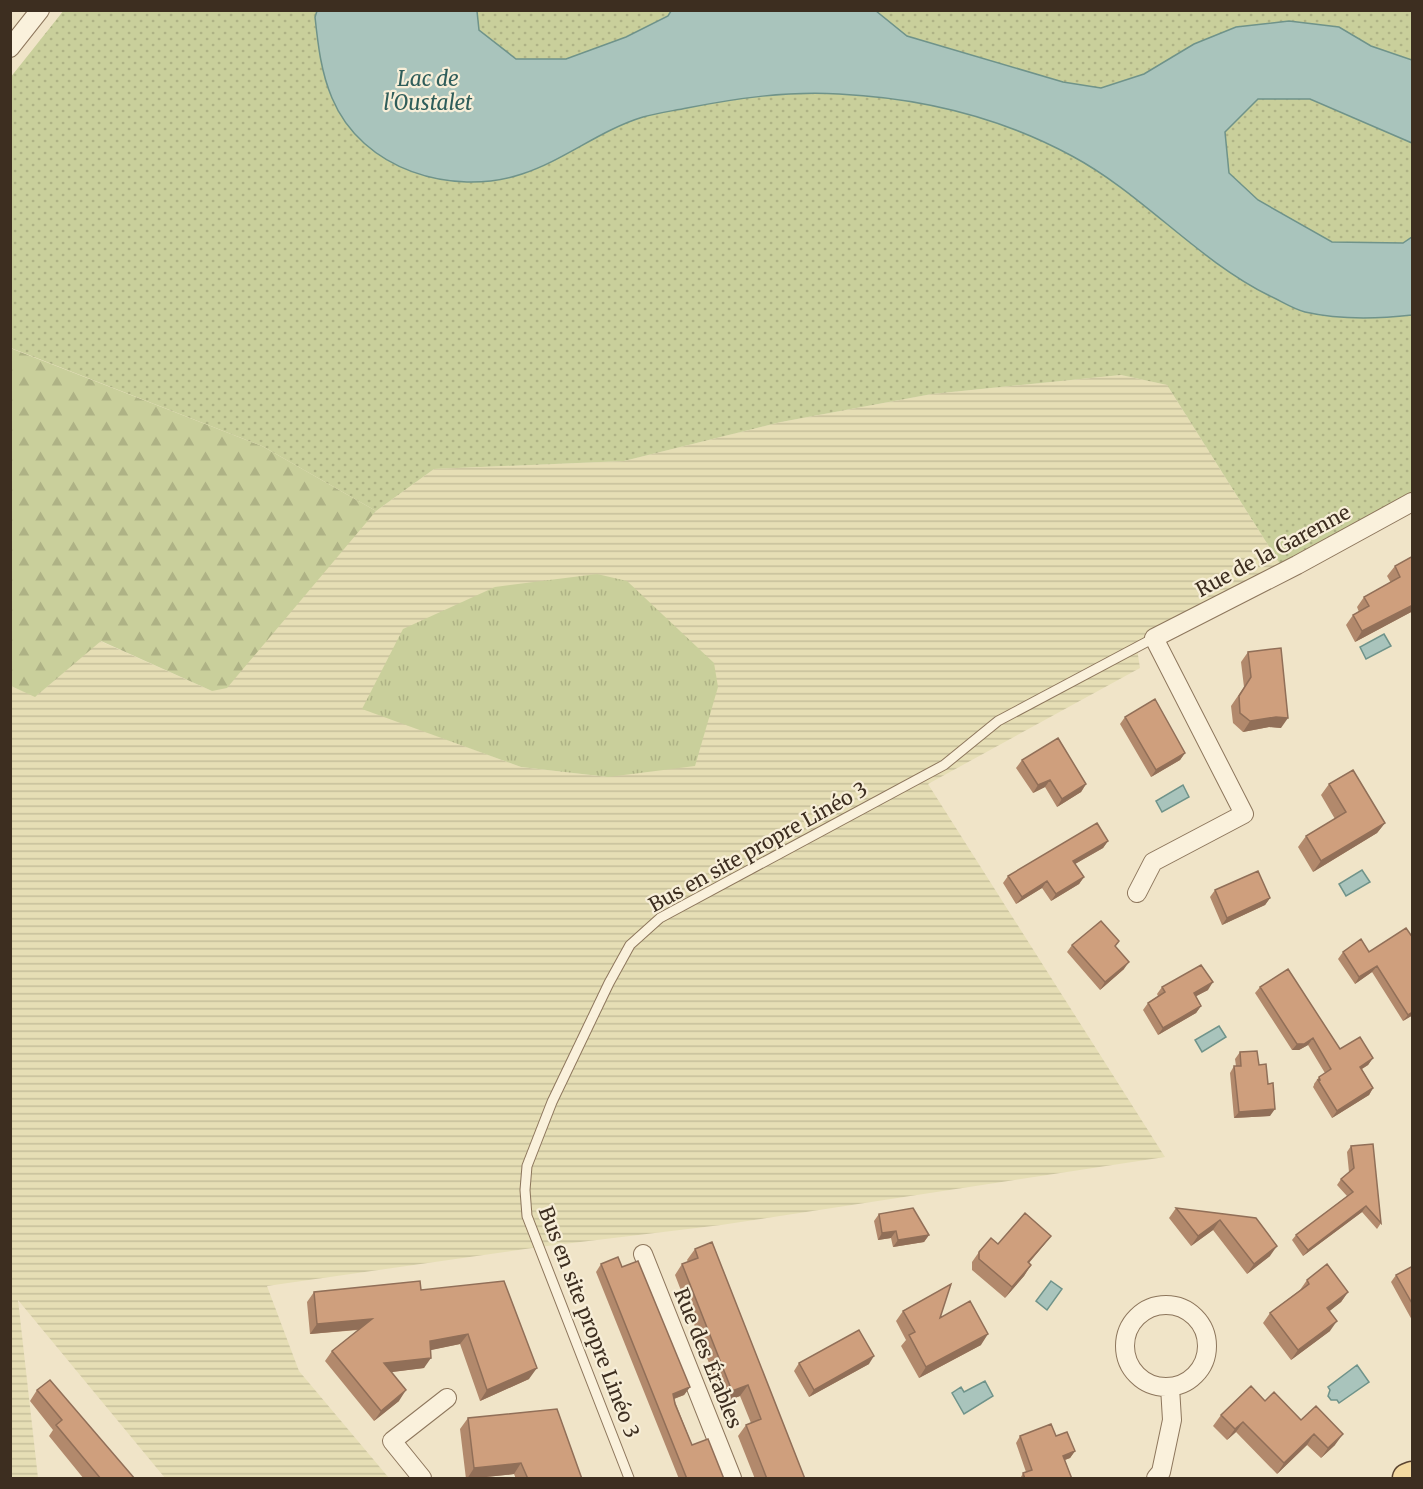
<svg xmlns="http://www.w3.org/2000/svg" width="1423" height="1489" viewBox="0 0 1423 1489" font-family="Merriweather,serif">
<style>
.farmland{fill:url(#farmland-rules);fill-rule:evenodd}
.grass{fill:url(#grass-tufts)}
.forest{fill:url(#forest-firs)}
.park{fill:url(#park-dots)}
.water{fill:#a9c4bc;stroke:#6f938a;stroke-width:1.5}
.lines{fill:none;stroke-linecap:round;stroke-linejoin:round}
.lane-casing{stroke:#8d765c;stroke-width:11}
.street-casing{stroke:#8d765c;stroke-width:20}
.primary-casing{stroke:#5b4430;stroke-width:31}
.lane{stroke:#faf1dc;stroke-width:9}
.street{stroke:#faf1dc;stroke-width:18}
.primary{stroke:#f3d9a0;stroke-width:28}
.wall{fill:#b2896c}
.shaded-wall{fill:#916f58}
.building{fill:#cf9f7d;stroke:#916f58;stroke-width:1.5}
.labels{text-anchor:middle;stroke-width:4.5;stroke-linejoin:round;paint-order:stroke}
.street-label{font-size:20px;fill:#3d2e20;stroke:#f7eed8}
.water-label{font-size:21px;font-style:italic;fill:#2f5d5a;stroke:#f7eed8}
</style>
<defs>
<pattern id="farmland-rules" width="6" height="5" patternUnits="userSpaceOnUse" patternTransform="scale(1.5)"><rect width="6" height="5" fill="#e6deb5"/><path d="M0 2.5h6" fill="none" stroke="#c6bf9b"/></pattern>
<pattern id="grass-tufts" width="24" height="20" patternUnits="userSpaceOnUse" patternTransform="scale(1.5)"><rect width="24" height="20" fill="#c9cf9b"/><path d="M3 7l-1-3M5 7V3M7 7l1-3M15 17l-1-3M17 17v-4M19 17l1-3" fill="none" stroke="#aeb285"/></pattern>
<pattern id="forest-firs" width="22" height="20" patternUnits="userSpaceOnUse" patternTransform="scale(1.5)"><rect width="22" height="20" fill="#c9cf9b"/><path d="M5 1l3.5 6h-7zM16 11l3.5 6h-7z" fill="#aeb285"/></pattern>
<pattern id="park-dots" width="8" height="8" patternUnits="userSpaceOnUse" patternTransform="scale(1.5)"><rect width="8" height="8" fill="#c9cf9b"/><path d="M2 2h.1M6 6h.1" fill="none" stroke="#aeb285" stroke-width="1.8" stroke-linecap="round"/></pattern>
</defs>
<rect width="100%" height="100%" fill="#f0e4c8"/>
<path class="farmland" d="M1121 375 1167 385 1280 564 1136 642 1140 668 928 784 1165 1157 721 1225 539 1247 267 1286 299 1371 389 1478H165L18 1300 38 1478H11L10 686 36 696 100 641 212 691 376 511 434 469 624 461 781 422 932 394ZM362 708 608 777 521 767Z"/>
<path class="grass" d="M597 574 627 581 714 663 718 687 695 766 608 777 521 767 362 709 403 629 495 587Z"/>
<path class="forest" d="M10 348 262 446 376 511 227 688 212 691 101 641 35 697 11 686Z"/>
<path class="park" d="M64 10 1412 11V494L1280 564 1167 385 1121 375 932 394 781 422 624 461 434 469 376 511 262 446 11 348 10 78Z"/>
<path class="water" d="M317 11H477L479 30 516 59H566L626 37 668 16 671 11H876L907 36 1063 82 1101 88 1144 74 1194 44 1236 27 1289 21 1339 27 1371 46 1412 60V143L1310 99H1258L1225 132 1229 173 1258 200 1332 242 1403 243 1412 237V315C1377 319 1340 320 1305 312 1293 309 1281 301 1270 296 1197 260 1143 194 1072 156 1000 117 920 98 839 94 787 91 738 98 687 108 672 111 657 113 643 117 600 130 565 160 522 174 452 197 362 170 332 98 321 72 318 45 315 17Z
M1384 634 1391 646 1366 659 1360 647Z
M1183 785 1189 797 1162 812 1156 801Z
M1362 870 1370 882 1346 896 1339 884Z
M1219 1026 1226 1037 1202 1052 1195 1040Z
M1051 1281 1062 1289 1047 1310 1036 1301Z
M1357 1365 1369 1382 1339 1403 1337 1400H1331L1328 1396 1330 1390 1328 1387Z
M985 1381 993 1396 964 1414 952 1393 961 1387 964 1392Z"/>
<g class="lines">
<defs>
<path id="lane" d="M629 1478 527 1216 525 1190 527 1166 552 1102 609 983 630 945 660 918 944 765 998 721 1154 638"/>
<path id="street" d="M10 48 40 10
M1137 893 1153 862 1244 814 1154 638 1297 565 1412 502
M643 1254 732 1478
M1125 1346a41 41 0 1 1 82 0a41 41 0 1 1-82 0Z
M422 1478 392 1441 447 1398
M1156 1478 1161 1472 1172 1420 1170 1387"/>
<path id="primary" d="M1407 1478 1412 1476"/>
</defs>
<use href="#lane" class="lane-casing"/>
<use href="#street" class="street-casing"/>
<use href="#primary" class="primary-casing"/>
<use href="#lane" class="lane"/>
<use href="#street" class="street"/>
<use href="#primary" class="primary"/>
</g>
<path class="wall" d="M1413 556V611L1355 642 1346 625 1353 615 1359 612 1357 607 1364 597 1391 583 1387 576 1395 566Z
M1248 652 1281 728 1269 727 1243 732 1233 723 1231 706 1244 687 1241 662Z
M1125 717 1185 753 1180 760 1151 777 1120 724Z
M1022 760 1086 784 1081 792 1057 807 1045 787 1033 793 1016 768Z
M1329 784 1385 823 1377 833 1313 872 1298 847 1306 836 1335 819 1321 795Z
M1108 841 1103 848 1075 864 1084 877 1079 884 1051 901 1042 888 1016 904 1003 883 1008 876Z
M1215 890 1270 898 1265 905 1222 925 1210 897Z
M1413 938V1015L1403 1021 1372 972 1355 984 1338 959 1343 952H1369Z
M1072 945 1116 947 1124 969 1100 990 1067 952Z
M1162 987 1208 990 1196 996 1201 1006 1196 1013 1158 1035 1143 1010 1148 1003 1158 996 1157 994Z
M1260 987 1340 1049 1373 1058 1368 1065 1362 1069 1373 1088 1369 1095 1332 1118 1313 1087 1314 1085V1084L1319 1077 1325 1073 1308 1045 1299 1050H1292L1255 993Z
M1240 1052 1259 1065 1268 1084 1270 1116 1234 1118 1230 1073 1234 1066H1236L1235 1059Z
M1351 1146 1381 1223 1377 1229 1362 1212 1303 1256 1292 1240 1296 1235 1347 1196 1337 1185 1341 1179 1349 1172 1347 1152Z
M1176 1208 1256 1218 1270 1256 1247 1274 1213 1230 1191 1246 1169 1218Z
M879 1214 929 1235 924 1242 893 1247 891 1238 878 1240 874 1221Z
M1051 1236 1043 1246 1029 1263 1031 1265 1024 1276 1005 1298 972 1270V1262L979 1252 998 1244Z
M695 1249 805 1479H755L738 1436 746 1425 751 1423 740 1396 724 1402 675 1275 682 1264 688 1262 687 1260Z
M601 1264 622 1267 690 1387 684 1395 674 1399 692 1445 724 1479H679L596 1272Z
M1413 1266V1322L1391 1282 1396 1275Z
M1307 1280 1348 1292 1341 1302 1329 1311 1330 1331 1291 1360 1263 1323 1270 1313 1300 1290Z
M421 1290 529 1379 480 1401 460 1344 430 1350 424 1368 391 1372 399 1401 374 1421 325 1361 332 1351 358 1330 310 1334 307 1302 314 1292Z
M903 1311 940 1318 981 1345 919 1378 901 1346 906 1340 896 1321Z
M799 1363 869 1364 809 1397 794 1371Z
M37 1390 135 1479H84L49 1436 53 1430 30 1401Z
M1265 1401 1301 1420 1335 1445 1321 1458 1307 1445 1277 1474 1236 1432 1227 1440 1213 1426 1221 1415Z
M468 1418 582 1479H516L514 1474 466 1479 460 1429Z
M1020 1436H1056L1075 1451 1070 1458 1065 1460 1072 1479H1020L1023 1473 1026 1472 1016 1443Z"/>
<path class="shaded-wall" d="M1413 605V611L1355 642 1362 631Z
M1276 717 1288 718 1281 728 1269 727 1243 732 1250 721Z
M1185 753 1180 760 1151 777 1156 770Z
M1050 780 1045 787 1033 793 1038 785Z
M1086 784 1081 792 1057 807 1062 799Z
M1385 823 1377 833 1313 872 1321 861Z
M1108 841 1103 848 1068 868 1073 861Z
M1084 877 1079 884 1051 901 1056 894Z
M1047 881 1042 888 1016 904 1022 897Z
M1270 898 1265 905 1222 925 1227 918Z
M1129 962 1124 969 1100 990 1105 982Z
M1377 966 1372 972 1355 984 1359 977Z
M1213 982 1208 990 1189 1000 1194 993Z
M1201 1006 1196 1013 1158 1035 1163 1028Z
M1413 1012V1015L1403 1021 1408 1015Z
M1313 1038 1308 1045 1299 1050H1292L1297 1044Z
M1373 1058 1368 1065 1355 1073 1360 1067Z
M1373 1088 1369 1095 1332 1118 1337 1111Z
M1275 1109 1270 1116 1234 1118 1239 1112Z
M1366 1206 1362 1212 1303 1256 1308 1250Z
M1220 1220 1213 1230 1191 1246 1198 1236Z
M896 1231 891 1238 878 1240 882 1233Z
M929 1235 924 1242 893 1247 898 1240Z
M1051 1236 1043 1246 1020 1273 1028 1262Z
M1277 1246 1270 1256 1247 1274 1254 1264Z
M1031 1265 1024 1276 1005 1298 1012 1287Z
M1348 1292 1341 1302 1321 1318 1327 1308Z
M372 1319 364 1329 310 1334 317 1324Z
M1337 1321 1330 1331 1291 1360 1298 1350Z
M468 1334 460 1344 422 1352 430 1341Z
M988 1334 981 1345 919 1378 926 1367Z
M874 1356 869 1364 809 1397 814 1390Z
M431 1358 424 1368 377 1374 384 1363Z
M537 1368 529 1379 480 1401 487 1390Z
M748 1385 740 1396 724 1402 732 1391Z
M690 1387 684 1395 668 1401 673 1394Z
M406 1390 399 1401 374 1421 381 1411Z
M1243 1422 1236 1432 1227 1440 1235 1429Z
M1314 1434 1307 1445 1277 1474 1284 1463Z
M1343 1434 1335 1445 1321 1458 1328 1448Z
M1075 1451 1070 1458 1059 1462 1063 1456Z
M521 1463 514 1474 467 1479 474 1468Z"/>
<path class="building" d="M1413 556V605L1362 631 1353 615 1369 606 1364 597 1400 577 1395 566Z
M1281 648 1288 718 1276 717 1250 721 1240 713 1239 696 1251 677 1248 652Z
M1155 699 1185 753 1156 770 1125 717Z
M1058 738 1086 784 1062 799 1050 780 1038 785 1022 760Z
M1353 770 1385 823 1321 861 1306 836 1346 812 1329 784Z
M1097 823 1108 841 1073 861 1084 877 1056 894 1047 881 1022 897 1008 876Z
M1258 871 1270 898 1227 918 1215 890Z
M1101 921 1119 941 1115 946 1129 962 1105 982 1072 945Z
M1406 928 1413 938V1012L1408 1015 1377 966 1359 977 1343 952 1361 939 1369 952Z
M1201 965 1213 982 1194 993 1201 1006 1163 1028 1148 1003 1165 992 1162 987Z
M1288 969 1340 1049 1360 1037 1373 1058 1360 1067 1373 1088 1337 1111 1318 1080H1320L1319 1077 1331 1069 1313 1038 1304 1044H1297L1260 987Z
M1257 1051 1259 1065 1266 1064 1268 1084 1273 1083 1275 1109 1239 1112 1234 1066H1241L1240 1052Z
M1373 1144 1381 1223 1366 1206 1308 1250 1296 1235 1353 1192 1341 1179 1354 1168 1351 1146Z
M913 1208 929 1235 898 1240 896 1231 882 1233 879 1214Z
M1176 1208 1256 1218 1277 1246 1254 1264 1220 1220 1198 1236Z
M1025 1213 1051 1236 1028 1262 1031 1265 1012 1287 979 1259V1252L991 1238 998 1244Z
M712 1242 805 1479H767L746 1425 761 1419 748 1385 732 1391 682 1264 698 1258 695 1249Z
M618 1257 622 1267 638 1261 690 1387 673 1394 675 1404 692 1445 708 1439 724 1479H687L601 1264Z
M1327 1264 1348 1292 1327 1308 1337 1321 1298 1350 1270 1313 1309 1284 1307 1280Z
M1413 1266V1305L1396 1275Z
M420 1281 421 1290 504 1281 537 1368 487 1390 468 1334 430 1341 431 1358 384 1363 406 1390 381 1411 332 1351 372 1319 317 1324 314 1292Z
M951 1284 940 1318 970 1301 988 1334 926 1367 909 1335 915 1332 903 1311Z
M859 1330 874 1356 814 1390 799 1363Z
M50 1380 135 1479H101L56 1425 62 1420 37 1390Z
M1251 1386 1265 1401 1274 1392 1301 1420 1316 1406 1343 1434 1328 1448 1314 1434 1284 1463 1243 1422 1235 1429 1221 1415Z
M557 1409 582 1479H528L521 1463 474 1468 468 1418Z
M1051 1424 1056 1436 1067 1432 1075 1451 1063 1456 1072 1479H1025L1023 1473 1032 1470 1020 1436Z"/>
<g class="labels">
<g class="street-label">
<text transform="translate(1273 551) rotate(-28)" y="7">Rue de la Garenne</text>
<text transform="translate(758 847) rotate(-29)" y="7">Bus en site propre Linéo 3</text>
<text transform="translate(589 1322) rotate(69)" y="7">Bus en site propre Linéo 3</text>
<text transform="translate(708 1358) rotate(68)" y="7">Rue des Érables</text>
</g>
<g class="water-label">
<text x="428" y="86">Lac de<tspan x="428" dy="24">l'Oustalet</tspan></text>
</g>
</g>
<rect width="1423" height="1489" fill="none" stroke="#3d2e20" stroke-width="24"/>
</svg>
